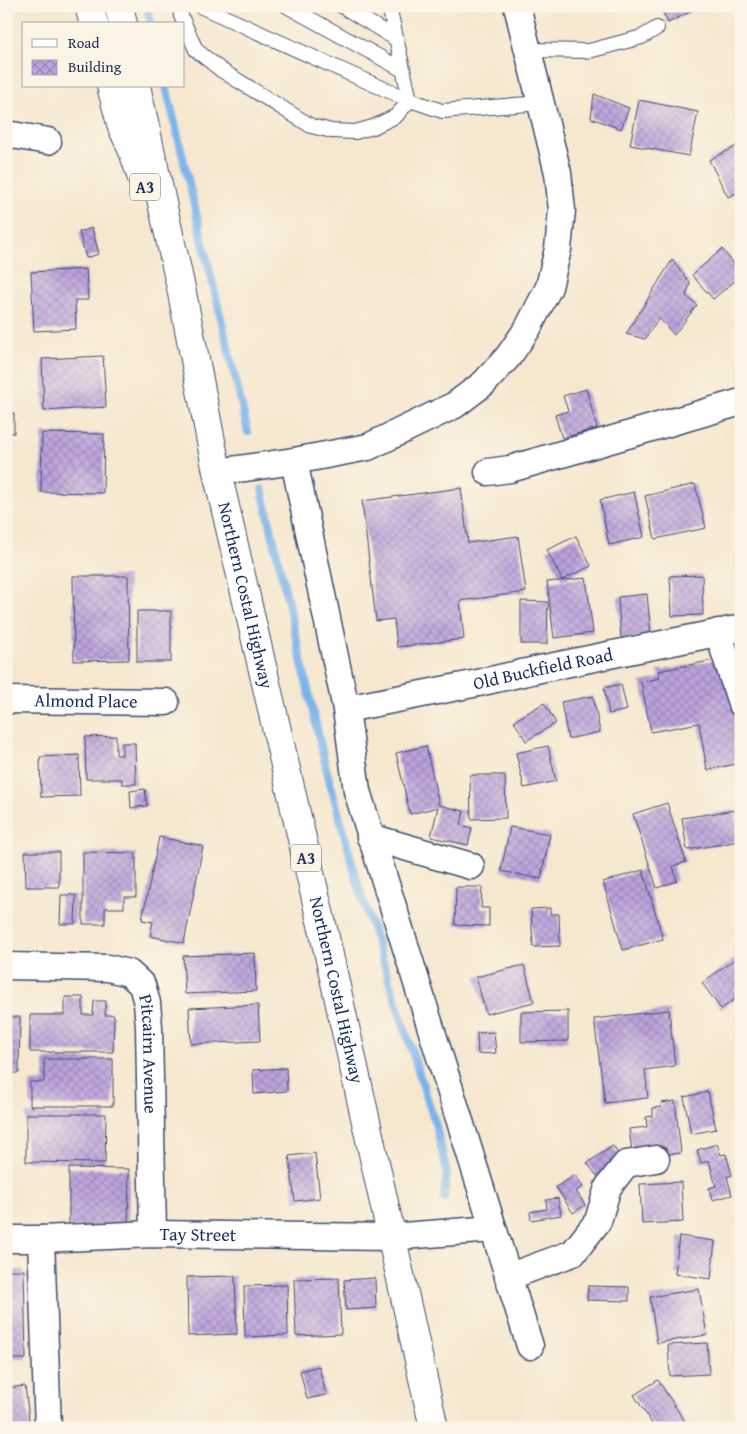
<svg xmlns="http://www.w3.org/2000/svg" width="747" height="1434" viewBox="0 0 747 1434" font-family="'Gentium Book Plus',serif">
<style>
.lines{fill:none;stroke-linecap:round;stroke-linejoin:round}
.stream{stroke:#79b4ea;stroke-width:8}
.building{fill:url(#building-cross-hatch)}
.lane-casing{stroke:#3c4b6f;stroke-width:16}
.street-casing{stroke:#3c4b6f;stroke-width:29}
.primary-casing{stroke:#3c4b6f;stroke-width:30}
.lane{stroke:#fff;stroke-width:14}
.street{stroke:#fff;stroke-width:26}
.primary{stroke:#fff;stroke-width:28}
.labels{text-anchor:middle;stroke-width:5;stroke-linejoin:round;paint-order:stroke}
.shield{fill:#fcf5e5;stroke:#5e6a86;stroke-width:1}
.shield-label{font-size:16px;font-weight:bold;fill:#1b2f5e}
.street-label{font-size:18px;fill:#1b2f5e;stroke:#fcf5e5}
</style>
<defs>
<pattern id="building-cross-hatch" width="8" height="8" patternUnits="userSpaceOnUse" patternTransform="scale(1.25)"><rect width="8" height="8" fill="#bda3dd"/><path d="M0 0l8 8M0 8l8-8" fill="none" stroke="#9985b6"/></pattern>
</defs>
<rect width="100%" height="100%" fill="#fcf5e5"/>
<filter id="ink" filterUnits="userSpaceOnUse"><feTurbulence type="fractalNoise" baseFrequency=".02" numOctaves="2"/><feDisplacementMap in="SourceGraphic" scale="10" xChannelSelector="R" yChannelSelector="G"/><feConvolveMatrix kernelMatrix="1 2 1 2 8 2 1 2 1" color-interpolation-filters="sRGB"/></filter>
<filter id="wash" filterUnits="userSpaceOnUse"><feTurbulence type="fractalNoise" baseFrequency=".0096" numOctaves="4" result="noise"/><feDisplacementMap in="SourceGraphic" scale="20" xChannelSelector="R" yChannelSelector="G"/><feGaussianBlur stdDeviation="1.12" result="paint"/><feColorMatrix in="noise" values="0 0 0 0 0 0 0 0 0 0 0 0 0 0 0 0 0 1.4 0 .05"/><feComposite in="paint" operator="in"/></filter>
<g filter="url(#wash)">
<rect width="100%" height="100%" fill="#f6e7cf"/>
<g class="lines">
<path class="stream" d="M147 6 151 24
M166 86 248 432
M262 489 326 768 358 884 436 1126 447 1173 444 1198"/>
</g>
<g id="blocks">
<path class="building" d="M660 6H701L668 23Z
M594 94 629 108 621 129 591 118Z
M639 100 698 112 689 156 630 145Z
M741 144V191L728 197 709 160Z
M92 228 99 254 86 258 79 232Z
M722 249 741 272V276L713 299 692 275Z
M672 260 690 283 686 296 697 305 674 335 659 318 645 339 626 334Z
M86 269 88 300H75L76 329 34 331 31 272Z
M103 356 106 407 44 411 42 359Z
M586 389 597 428 562 438 555 415 568 411 563 396Z
M6 413H14V433H6Z
M42 433 104 434 103 493 41 492Z
M695 484 706 528 655 539 645 496Z
M461 488 468 543 518 536 526 592 460 601 464 639 397 647 394 619 376 621 362 501Z
M634 492 644 537 609 545 600 500Z
M576 536 591 566 562 580 547 550Z
M702 575 703 615 672 616 670 576Z
M73 576H128L129 660 74 661Z
M586 578 593 633 554 638 547 582Z
M647 594 651 636 621 639 618 597Z
M521 601 548 602 547 644H521Z
M137 611H171V662H137Z
M725 658 741 742V763L707 770 699 723 651 732 641 682 660 678 658 671Z
M621 684 627 710 609 714 604 688Z
M593 696 600 732 568 739 561 702Z
M544 703 556 723 526 741 514 721Z
M116 736V755H122V743H135L136 784H122V779H86L85 737Z
M426 746 439 805 464 811 461 825 472 828 468 845 431 837 438 807 410 814 396 753Z
M548 746 556 781 524 788 516 753Z
M79 755 80 796 41 797 40 757Z
M470 775H505L506 818 471 819Z
M145 789 147 806 131 808 130 791Z
M667 803 686 862 673 866 677 881 657 888 633 814Z
M735 810 740 841 687 850 682 818Z
M510 827 550 834 541 879 501 871Z
M159 837 203 846 184 943 150 936 153 922 142 920Z
M25 852H59V887H26Z
M83 852 136 853V897H124V908H105V924H83Z
M643 870 663 939 623 950 603 882Z
M456 887H482L481 908H489V926L455 925Z
M61 895H76L75 924H60Z
M550 908V914H559L560 946 533 947 531 909Z
M255 953 256 991 185 994 183 956Z
M741 954V995L721 1009 702 983Z
M524 965 534 1002 486 1014 476 977Z
M65 997H83V1015H93L94 1001H106L105 1015H114L113 1052H30V1015H65Z
M258 1005 260 1041 191 1044 189 1008Z
M669 1010 675 1066 645 1070 648 1098 605 1103 594 1019Z
M568 1011V1041L521 1042V1012Z
M6 1017H20L19 1073H6Z
M494 1032 496 1053 478 1054 477 1033Z
M44 1059H113V1106H30V1082H44Z
M286 1068 287 1091 254 1094 253 1070Z
M708 1092 716 1129 691 1134 684 1097Z
M675 1101 681 1153 667 1154 666 1148 632 1152 629 1129 647 1127 646 1117 653 1116V1108L662 1107 661 1103Z
M26 1114H106L105 1163 26 1162Z
M717 1144 721 1155 726 1154 732 1175 727 1177 732 1195 712 1200 709 1188 716 1186 709 1161 701 1163 697 1150Z
M613 1146 622 1160 597 1176 587 1163Z
M315 1153 320 1198 295 1201 289 1156Z
M69 1168 129 1169 128 1227H69Z
M575 1175 583 1187 576 1191 585 1205 573 1213 556 1187Z
M681 1182 683 1222 642 1224 640 1184Z
M558 1198 561 1215 531 1220 530 1212 547 1209 546 1200Z
M679 1236 715 1241 711 1279 675 1274Z
M6 1270H24L26 1359H6Z
M235 1276 237 1334 188 1336 187 1277Z
M339 1278 341 1334 296 1336 294 1279Z
M375 1278 376 1308 346 1310 344 1280Z
M287 1285 288 1335 245 1337 244 1286Z
M588 1286 629 1287V1301L587 1300Z
M699 1289 707 1335 657 1343 650 1297Z
M707 1343 709 1374 670 1376 668 1345Z
M319 1366 326 1395 307 1399 300 1371Z
M658 1380 689 1428H655L634 1395Z
M25 1386 30 1428H6V1388Z"/>
</g>
</g>
<g filter="url(#ink)">
<use href="#blocks" fill-opacity="0" stroke="#3c4b6f" stroke-width="1"/>
<g class="lines">
<defs>
<path id="lane" d="M180 6 181 16 196 50 221 70 311 126 332 131 355 132 373 127 396 116 410 100 389 6
M200 6 366 81 410 100 442 111 540 103
M287 6 403 70
M342 6 396 39
M528 50 589 51 642 37 657 28"/>
<g id="street">
<path d="M6 134 48 141"/>
<path d="M294 461 346 709 357 791 530 1346"/>
<path d="M217 472 294 461 368 447 455 405 484 383 508 357 528 328 549 287 558 249 562 210 558 173 517 6"/>
<path d="M488 472 510 469 741 402"/>
<path d="M718 632 741 703"/>
<path id="s1" d="M6 700 166 702"/>
<path id="s2" d="M346 709 478 683 540 669 741 628"/>
<path d="M370 837 471 866"/>
<path id="s3" d="M6 966 108 968 129 973 142 985 147 1003 149 1027 153 1234"/>
<path id="s4" d="M6 1239H41L153 1234 390 1237 493 1229"/>
<path d="M41 1239 48 1428"/>
<path d="M508 1277 573 1253 598 1221 608 1187 626 1164 656 1159"/>
</g>
<g id="primary">
<path d="M89 6 94 24"/>
<path d="M119 6 123 24"/>
<path d="M111 86 122 127 133 151 142 178"/>
<path id="s5" d="M136 86 181 288 217 472 329 955 434 1428"/>
</g>
</defs>
<use href="#lane" class="lane-casing"/>
<use href="#street" class="street-casing"/>
<use href="#primary" class="primary-casing"/>
<use href="#lane" class="lane"/>
<use href="#street" class="street"/>
<use href="#primary" class="primary"/>
</g>
</g>
<g class="labels">
<g class="shield">
<rect x="130" y="173.5" width="30" height="27" rx="4"/>
<rect x="291" y="844.5" width="30" height="27" rx="4"/>
</g>
<g class="shield-label">
<text x="145" y="193">A3</text>
<text x="306" y="864">A3</text>
</g>
<g class="street-label">
<text dy="6" stroke="none"><textPath href="#s5" startOffset="521">Northern Costal Highway</textPath></text>
<text dy="6" stroke="none"><textPath href="#s2" startOffset="201">Old Buckfield Road</textPath></text>
<text dy="6" stroke="none"><textPath href="#s1" startOffset="80">Almond Place</textPath></text>
<text dy="6" stroke="none"><textPath href="#s5" startOffset="926">Northern Costal Highway</textPath></text>
<text dy="6" stroke="none"><textPath href="#s3" startOffset="211">Pitcairn Avenue</textPath></text>
<text dy="6" stroke="none"><textPath href="#s4" startOffset="192">Tay Street</textPath></text>
</g>
</g>
<rect width="747" height="1434" fill="none" stroke="#fcf5e5" stroke-width="25"/>
<rect x="22" y="22" width="162" height="65" fill="#fcf5e5" stroke="#a2a6af"/>
<rect x="32" y="39" width="25" height="8" fill="#ffffff" stroke="#a2a6af"/>
<text x="68" y="48" font-size="15" fill="#1b2f5e">Road</text>
<rect x="32" y="60" width="25" height="15" fill="url(#building-cross-hatch)" stroke="#a2a6af"/>
<text x="68" y="72" font-size="15" fill="#1b2f5e">Building</text>
</svg>
